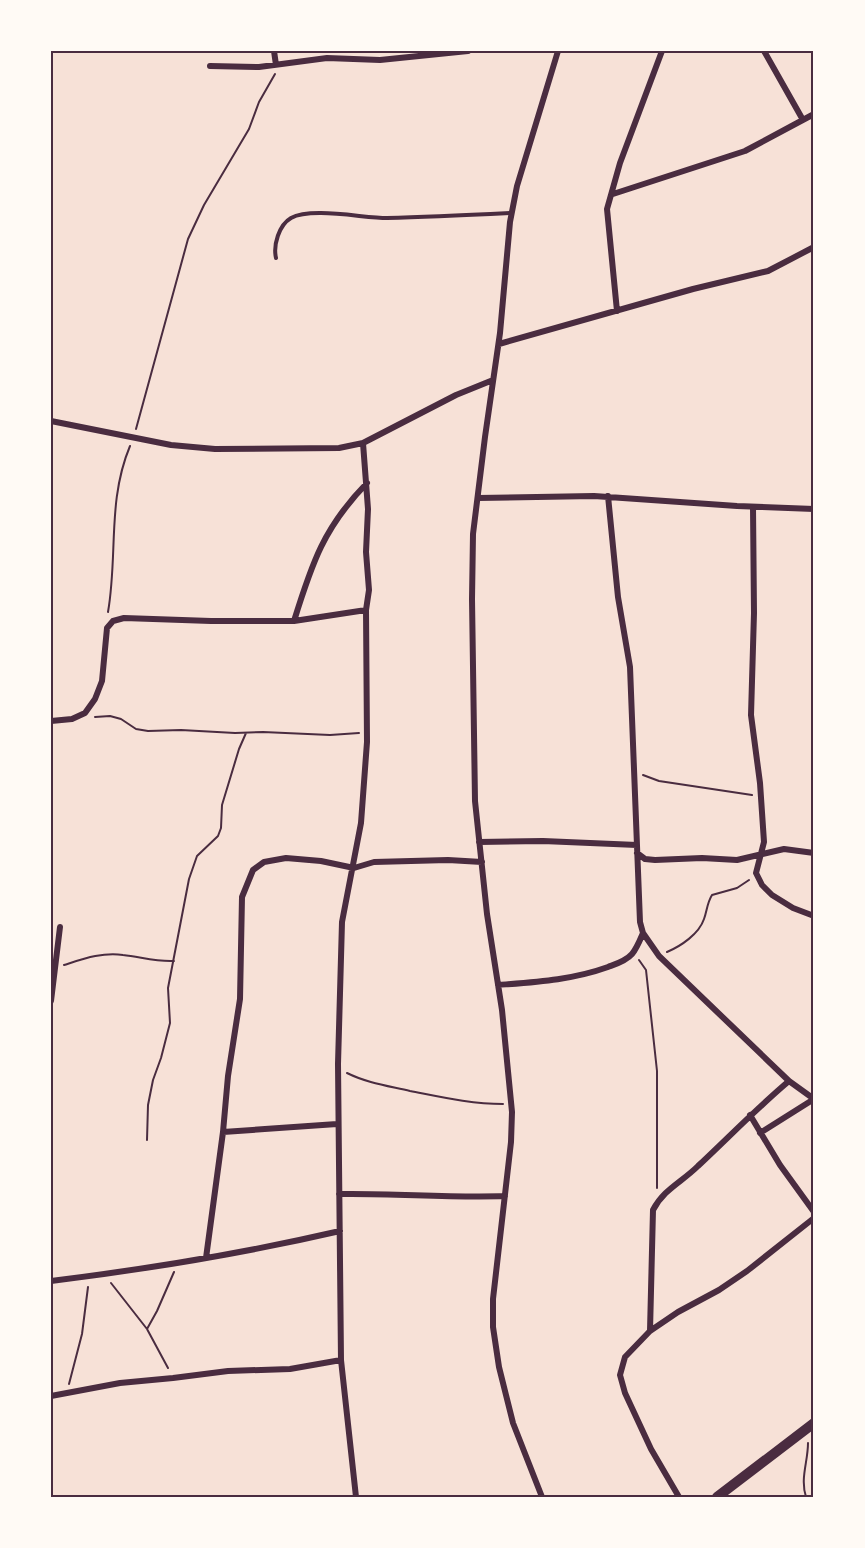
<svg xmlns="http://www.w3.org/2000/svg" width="865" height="1548" viewBox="0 0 865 1548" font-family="'Public Sans',sans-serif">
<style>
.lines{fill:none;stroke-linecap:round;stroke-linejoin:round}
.path{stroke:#4a2c40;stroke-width:2}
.service{stroke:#4a2c40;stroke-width:4}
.minor{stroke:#4a2c40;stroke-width:6}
.tertiary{stroke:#4a2c40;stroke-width:10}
.neatline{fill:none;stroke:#4a2c40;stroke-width:2}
</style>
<rect width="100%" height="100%" fill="#f7e1d7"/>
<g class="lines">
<path class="path" d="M136 429 188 239 204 205 249 129 259 102 275 74
M108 612C118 555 107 501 130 446
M95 717 110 716 121 719 136 729 148 731 181 730 235 733 263 732 330 735 359 733
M643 775 659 781 752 795
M667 952C681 946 699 934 704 919 707 911 707 903 712 895L737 888 749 880
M639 960 646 970 657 1071V1188
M64 965C83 959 102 952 123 955 141 957 156 962 174 961
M347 1073C367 1083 389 1086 410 1091 441 1097 471 1104 503 1104
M147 1140 148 1105 153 1080 161 1058 170 1023 168 988 189 879 197 856 218 836 221 828 222 805 239 749 246 733
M111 1283 147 1329 168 1368
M147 1329 157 1311 174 1272
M69 1384 82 1334 88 1287
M806 1497C800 1478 808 1462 808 1443"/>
<path class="service" d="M276 258C273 245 279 225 291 218 311 207 363 218 387 218 428 217 470 215 511 213"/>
<path class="minor" d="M274 51 276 65
M764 51 803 120
M210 66 259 67 327 58 380 60 468 51
M613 194 745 151 814 114
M617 311 607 209 620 163 662 51
M499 344 693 289 768 271 814 247
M51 421 171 445 215 449 339 448 363 443 456 395 493 380
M608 496 618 597 630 667 640 922 643 933 659 956 789 1081 814 1099
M478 498 594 496 737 506 814 509
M753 507 754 613 751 715 760 783 764 842 756 873 762 885 772 895 793 908 814 916
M294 621C312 563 324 527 367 483
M51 721 72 719 85 713 95 699 102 681 107 628 113 621 124 618 211 621H294L366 610
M479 842 543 841 637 845
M637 853 645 859 655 860 702 858 737 860 784 849 814 853
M498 985C536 982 572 980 608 967 616 964 626 961 632 954 637 948 640 940 643 933
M51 1001 60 927
M750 1115 780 1165 814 1212
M223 1132 337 1124
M760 1133 814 1099
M339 1194C394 1193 449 1198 505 1196
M206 1258 223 1132 228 1076 240 999 242 897 253 870 264 862 286 858 321 861 354 868 374 862 448 860 482 862
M51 1281C148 1269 245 1253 340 1231
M650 1331 653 1210C664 1189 682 1182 698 1166 729 1137 757 1108 789 1081
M51 1396 120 1383 173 1378 228 1371 290 1369 341 1360
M356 1497 341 1360 338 1064 342 922 361 823 367 742 366 610 369 590 366 552 368 509 363 443
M542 1497 513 1423 499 1367 493 1327V1299L511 1142 512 1112 502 1010 487 914 475 801 472 599 473 534 485 437 500 333 510 222 517 186 558 51
M679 1497 651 1449 625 1393 620 1375 625 1357 650 1331 678 1312 719 1290 747 1271 814 1218"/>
<path class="tertiary" d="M717 1497 814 1423"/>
</g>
<rect width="865" height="1548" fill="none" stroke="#fffaf5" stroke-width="105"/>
<rect x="52" y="52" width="760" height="1444" class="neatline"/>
</svg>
